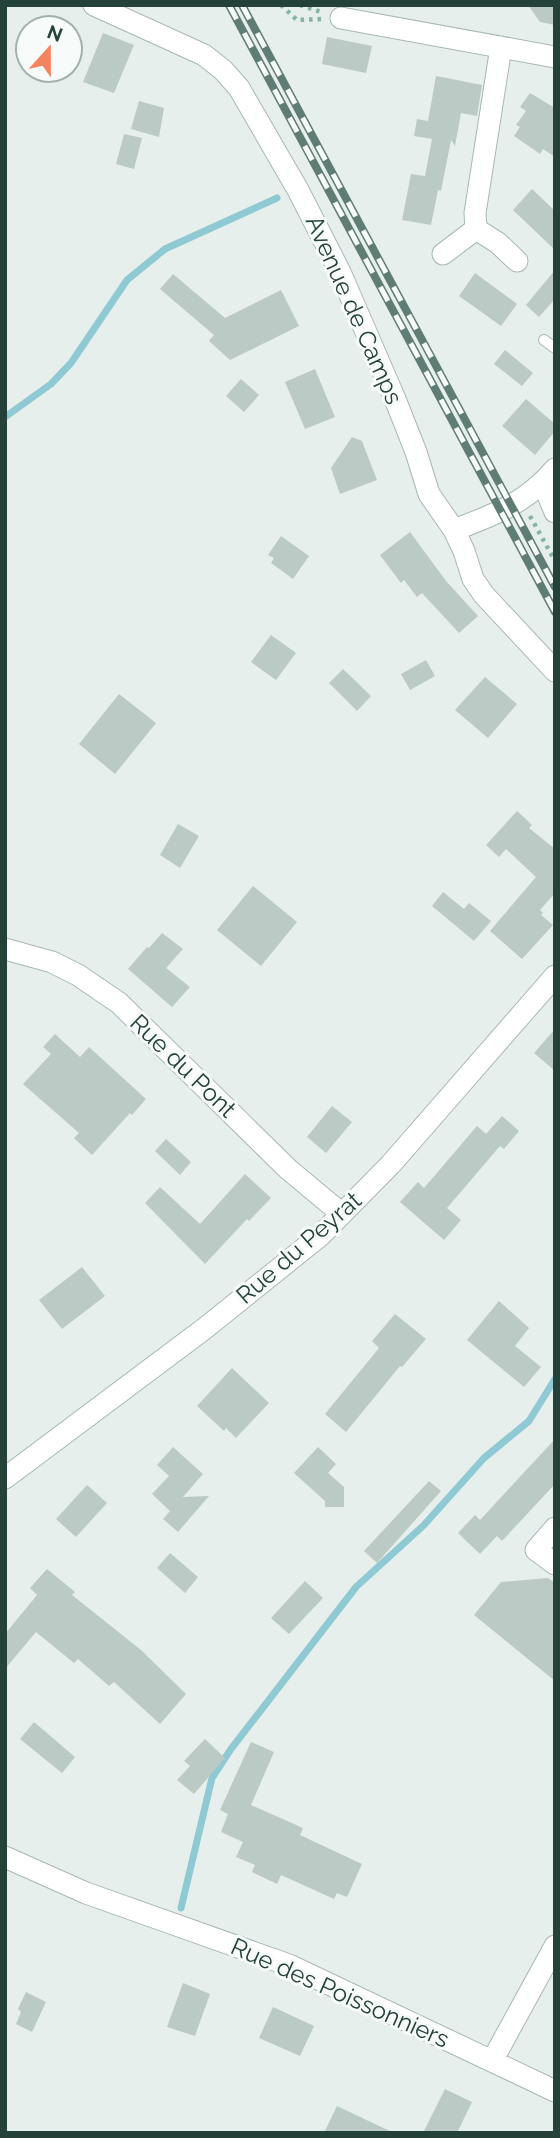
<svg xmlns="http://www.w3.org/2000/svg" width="560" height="2138" viewBox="0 0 560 2138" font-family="Raleway,sans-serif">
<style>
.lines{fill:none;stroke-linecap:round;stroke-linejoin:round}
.stream{stroke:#8ec9d4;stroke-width:7}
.building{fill:#bbcac4}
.lane-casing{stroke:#a8b8b2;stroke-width:12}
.street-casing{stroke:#a8b8b2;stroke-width:23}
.path{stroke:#86b3a5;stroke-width:4.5;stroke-dasharray:3.5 5;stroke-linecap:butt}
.lane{stroke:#fff;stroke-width:10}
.street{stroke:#fff;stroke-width:21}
.rail-casing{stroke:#5f7d75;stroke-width:8}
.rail{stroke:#f7fbf9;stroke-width:5;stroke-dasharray:16;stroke-linecap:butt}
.labels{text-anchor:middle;stroke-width:6;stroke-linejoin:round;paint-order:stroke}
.street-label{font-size:24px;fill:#24423a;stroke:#f7fbf9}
</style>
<rect width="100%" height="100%" fill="#e6efeb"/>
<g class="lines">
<path class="stream" d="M5 417 51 384 71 363 127 280 165 249 277 198
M181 1908 212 1778 231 1749 356 1587 423 1526 484 1458 529 1421 555 1379"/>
</g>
<path class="building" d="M528 5H555V25L540 22Z
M103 33 134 45 114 93 83 82Z
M327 37 372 46 366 73 322 64Z
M436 76 482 85 477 116 461 113 455 146 451 140 441 191 438 190 431 225 402 220 411 174 425 176 432 139 414 136 417 119 428 121Z
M530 93 555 108V157L543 149 540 154 514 136 520 127 516 125 526 111 520 107Z
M139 101 164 108 159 137 131 129Z
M124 134 142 138 134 169 116 164Z
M532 189 555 211V250L513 210Z
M555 270V299L539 317 526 305Z
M475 273 517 304 501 326 459 296Z
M173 274 225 318 281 290 299 326 230 360 209 341 214 335 160 289Z
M505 350 533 373 522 386 494 364Z
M315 369 335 417 305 429 285 382Z
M241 379 259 395 244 412 226 396Z
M526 399 555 424V431L535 455 502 426Z
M352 437 362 441 377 480 340 494 331 468Z
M410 532 446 581 478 616 459 633 422 593 417 597 404 580 401 583 380 555Z
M281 536 309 556 293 579 271 563 274 558 268 555Z
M271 635 296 653 276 680 251 662Z
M426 660 435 676 410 690 401 674Z
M343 669 371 696 357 711 329 683Z
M485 677 517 704 488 738 455 710Z
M119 694 156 723 115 774 79 744Z
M517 811 532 825 529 828 555 849V893L540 910 543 913 541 915 553 925 522 959 490 931 536 877 506 849 499 857 486 845Z
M178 824 199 836 180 868 160 855Z
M253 886 297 922 261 966 217 930Z
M443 892 464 909 469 903 491 921 474 941 432 906Z
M162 933 183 949 166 968 190 987 172 1007 128 969 147 947 149 948Z
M555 1029V1071L534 1053Z
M55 1034 80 1057 89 1047 146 1099 132 1115 130 1113 92 1155 74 1138 79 1133 23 1084 51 1054 43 1047Z
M332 1106 352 1122 326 1153 307 1137Z
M502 1116 519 1131 504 1149 500 1146 447 1208 461 1220 444 1240 400 1202 418 1182 424 1188 477 1126 486 1134Z
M166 1139 191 1162 180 1175 155 1151Z
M245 1174 271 1198 249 1221 247 1219 205 1264 145 1203 160 1187 200 1224Z
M82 1267 105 1296 62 1329 39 1300Z
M499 1301 529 1328 515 1346 541 1367 524 1387 467 1340Z
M395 1314 426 1339 402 1367 400 1366 346 1432 325 1414 379 1348 372 1341Z
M232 1368 269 1403 236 1438 226 1428 224 1431 197 1406Z
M555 1439V1484L502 1541 497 1536 480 1554 458 1533 475 1515 480 1520Z
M173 1447 203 1474 183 1497 209 1496 178 1532 163 1519 170 1511 152 1494 169 1476 157 1465Z
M318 1447 336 1464 328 1473 344 1487V1507H325V1501L294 1473Z
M429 1481 441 1491 377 1563 364 1551Z
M87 1485 107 1503 76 1537 56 1519Z
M170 1553 198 1577 185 1593 157 1568Z
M47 1569 75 1592 72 1595 141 1650 186 1694 160 1724 114 1682 109 1686 78 1659 74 1663 36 1632 5 1669V1634L37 1595 30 1588Z
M548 1578 555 1583V1681L474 1615 501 1582Z
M305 1581 323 1598 289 1634 271 1618Z
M34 1722 75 1757 62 1773 20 1739Z
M205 1739 225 1758 194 1794 177 1780 190 1766 184 1761Z
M251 1742 274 1752 251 1805 303 1828 300 1835 362 1864 347 1897 337 1893 334 1899 281 1875 277 1884 252 1872 255 1865 236 1857 243 1842 221 1832 228 1814 220 1810Z
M183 1983 210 1994 195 2036 167 2027Z
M26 1992 46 2002 32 2032 16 2024 21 2012 18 2009Z
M273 2007 314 2026 300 2056 259 2038Z
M445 2089 472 2102 457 2133H423Z
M337 2106 394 2133H324Z"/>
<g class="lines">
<defs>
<path id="lane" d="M544 340 555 348"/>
<path id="street" d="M94 5 204 55 223 70 239 88 298 190 340 272 395 399 416 452 429 494 454 530 464 551 473 579 484 595 555 671
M341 18 555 57
M501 47 475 213 476 229 498 243 517 261
M443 254 476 229
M543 483 555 512
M454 530C494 515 526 503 555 469
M5 949 52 962 78 975 119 1003 288 1169 342 1214
M5 1478 204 1329 321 1235 391 1164 555 976
M555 1528 536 1550 555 1564
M5 1857 86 1893 289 1965 555 2091
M492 2061 555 1946"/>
</defs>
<use href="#lane" class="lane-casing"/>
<use href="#street" class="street-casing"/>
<path class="path" d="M281 5 297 20 323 19
M300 5 324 13
M530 516 555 561"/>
<use href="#lane" class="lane"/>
<use href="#street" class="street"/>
<defs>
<path id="rail" d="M229 5 555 612
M242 5 555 587"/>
</defs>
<use href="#rail" class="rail-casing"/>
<use href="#rail" class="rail"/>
</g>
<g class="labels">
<g class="street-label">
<text transform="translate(354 310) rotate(66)" y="8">Avenue de Camps</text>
<text transform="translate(183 1066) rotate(44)" y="8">Rue du Pont</text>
<text transform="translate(299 1248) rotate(-41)" y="8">Rue du Peyrat</text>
<text transform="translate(340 1993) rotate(24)" y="8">Rue des Poissonniers</text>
</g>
</g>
<rect width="560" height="2138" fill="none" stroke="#24423a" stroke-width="14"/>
<g transform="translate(49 49) rotate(21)"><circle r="33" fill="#f7fbf9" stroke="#a3b1ad" stroke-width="2"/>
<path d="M0-5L12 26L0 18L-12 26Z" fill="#f4845f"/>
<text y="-10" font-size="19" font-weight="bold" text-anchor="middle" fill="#24423a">N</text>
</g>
</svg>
